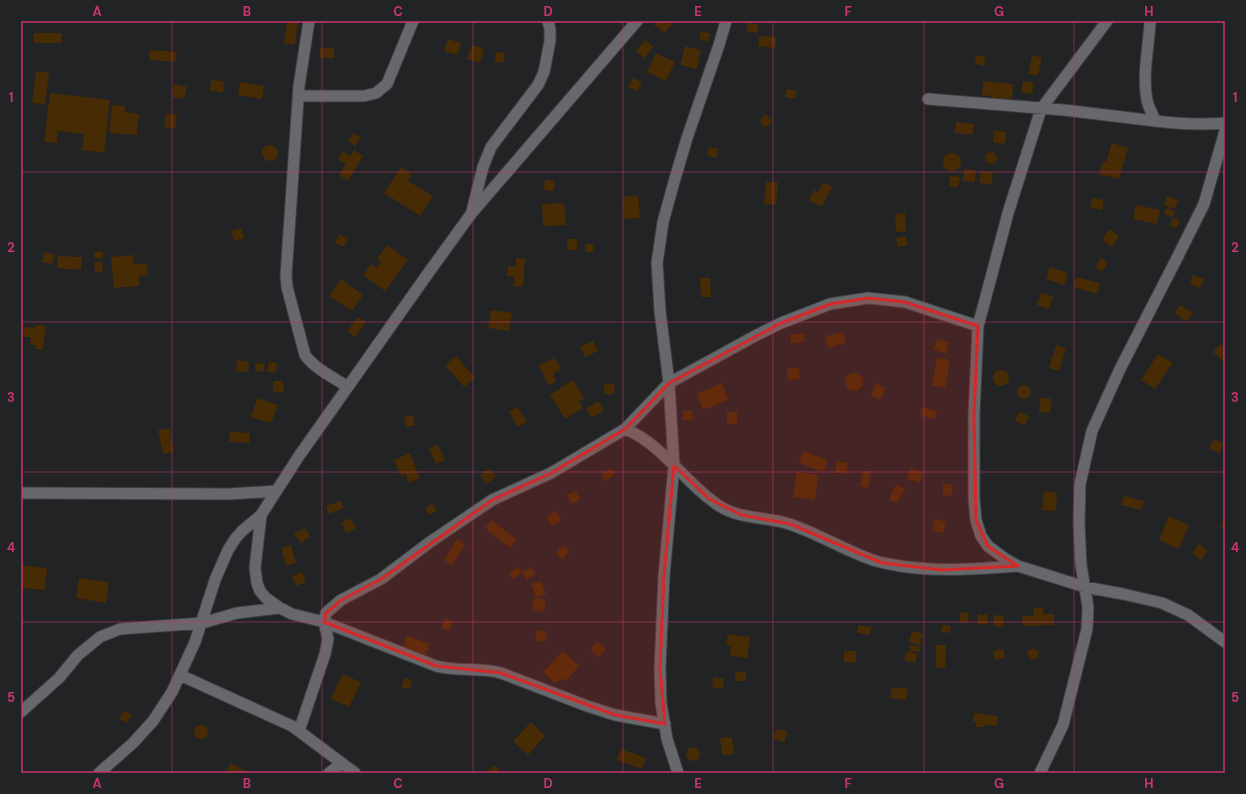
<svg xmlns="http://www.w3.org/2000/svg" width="1246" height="794" viewBox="0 0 1246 794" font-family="'DM Sans',sans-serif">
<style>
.building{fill:#472b04}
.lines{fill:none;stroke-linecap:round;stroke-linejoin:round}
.minor-casing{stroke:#3e3f41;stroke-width:13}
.minor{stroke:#66686b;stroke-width:11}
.marked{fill:#d62828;fill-opacity:0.2;stroke:#d62828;stroke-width:3;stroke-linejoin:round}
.grid{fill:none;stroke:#c6366f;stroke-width:1;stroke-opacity:0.55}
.neatline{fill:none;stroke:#c6366f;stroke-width:1.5}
.grid-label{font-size:13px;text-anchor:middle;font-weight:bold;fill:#c6366f}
</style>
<rect width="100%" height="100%" fill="#212325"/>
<path class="building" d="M657 21H669L672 24 665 33 654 25Z
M287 22 298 23 295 45 284 43Z
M748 22 759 25 757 33 746 31Z
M701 31 711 34 708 42 699 39Z
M34 33H62L61 43H34Z
M759 36 776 37V48L758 46Z
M448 39 461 43 457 55 444 51Z
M645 40 654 47 644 58 636 51Z
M472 45 484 49 480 63 467 59Z
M685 46 701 50 697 69 680 65Z
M320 48H334V58H320Z
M150 50 177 52 176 62 149 60Z
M496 52 505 53 504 63 495 62Z
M656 53 675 62 666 81 647 72Z
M976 55 985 57 984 66 975 64Z
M1032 55 1042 58 1038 76 1028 74Z
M36 71 49 73 45 104 32 103Z
M633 78 642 82 637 91 628 87Z
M211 80 224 81 223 92 210 91Z
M983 81 1013 84 1012 100 992 98V96L982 95Z
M1023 81 1034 83 1032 94 1021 92Z
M240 82 264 86 262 99 238 95Z
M174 84 187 87 184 99 172 97Z
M787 89 797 91 795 99 785 97Z
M50 93 110 100 104 153 82 150 84 134 58 131 57 143 44 142Z
M112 105 125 106V112L139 114 137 135 109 133Z
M166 113 177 115 175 129 164 127Z
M766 114 772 122 765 128 759 121Z
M956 122 974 124 972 135 955 133Z
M994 130 1006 132 1005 144 993 142Z
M354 133 361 138 355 146 348 140Z
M1112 143 1128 148 1119 179 1099 174 1103 162H1106Z
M262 153a8 8 0 1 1 16 0a8 8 0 1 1-16 0Z
M709 147 718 149 716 158 707 156Z
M354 150 363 156 348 181 339 175 346 164 338 159 342 151 350 156Z
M985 158a6 6 0 1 1 12 0a6 6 0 1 1-12 0Z
M943 162a9 9 0 1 1 18 0a9 9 0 1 1-18 0Z
M401 167 412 174 408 181 433 196 420 216 384 193Z
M964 169 976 170 975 182 963 181Z
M981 171 993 173 992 184 979 183Z
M950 176 960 177 958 188 949 186Z
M545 180 555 181 554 191 544 190Z
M766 182H778L776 205 764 204Z
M823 182 832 187 822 207 809 200 814 190 818 192Z
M638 195 640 218 624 219 623 197Z
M1167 196 1178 200 1175 209 1164 205Z
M1092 198 1104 200 1102 210 1090 208Z
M564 203 566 225 543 226 542 204Z
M1136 205 1160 210 1157 224 1133 219Z
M1166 208 1175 211 1173 217 1164 214Z
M905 213 906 231 896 232 895 214Z
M1172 218 1180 220 1177 228 1170 226Z
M241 228 244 238 234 241 231 231Z
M1109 229 1119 236 1112 247 1102 240Z
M339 234 348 238 344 247 335 243Z
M906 236 908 245 898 247 896 238Z
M567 239H577V250H567Z
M585 244H593V252H585Z
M387 245 408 260 385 291 363 275 371 264 377 268 381 262 377 259Z
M103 251V258L95 259 94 252Z
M44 252 54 254 52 264 42 262Z
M133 255V264L147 263 148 275 139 276V286L114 288 111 257Z
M58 256 82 257 81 270 57 268Z
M516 258 525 259 523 287 514 286V276H507L508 266 516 267Z
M1101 258 1108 263 1102 272 1095 267Z
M94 262H102L103 272 95 273Z
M1050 267 1068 273 1064 285 1046 279Z
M1193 275 1204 279 1200 288 1190 284Z
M1076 277 1100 283 1097 294 1073 287Z
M700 278H710L711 297H701Z
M341 279 363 295 352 311 329 296Z
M1041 293 1053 296 1049 309 1037 305Z
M1180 305 1193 313 1187 322 1174 313Z
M491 310 512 313 509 331 488 328Z
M358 317 366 322 355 337 347 331Z
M36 325 46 326 43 350 36 349V345H30L31 337H23L24 327 36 328Z
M843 332 846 343 828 348 825 336Z
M804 333 805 342 791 344 790 335Z
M937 339 949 343 946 354 933 349Z
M593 341 598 351 585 357 580 347Z
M1220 344 1225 348V363L1213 352Z
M1056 345 1066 348 1059 371 1049 368Z
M1158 354 1173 363 1155 389 1141 380Z
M456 356 475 378 464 387 445 365Z
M555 358 561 370 553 373 556 382 548 385 539 365Z
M937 358 950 360 945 388 932 386Z
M237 360 249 362 248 372 236 371Z
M269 362 277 363 276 373 267 372Z
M255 363 265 364 264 372 255 371Z
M799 368 800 379 788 380 787 369Z
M993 378a8 8 0 1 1 16 0a8 8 0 1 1-16 0Z
M845 382a9 9 0 1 1 18 0a9 9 0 1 1-18 0Z
M573 380 584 398 579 402 583 408 565 419 550 395Z
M273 381H283L284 392H273Z
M603 389a6 6 0 1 1 12 0a6 6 0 1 1-12 0Z
M722 383 728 400 703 410 697 394Z
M876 383 886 388 880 400 871 395Z
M1017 392a7 7 0 1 1 14 0a7 7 0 1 1-14 0Z
M257 398 278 405 271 423 251 417Z
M1040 398 1052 399 1050 413 1039 412Z
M598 401 604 410 592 418 586 409Z
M518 407 527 422 518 427 509 412Z
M922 407 937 411 935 419 920 416Z
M692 410 693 420H683V411Z
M727 412H737V424H727Z
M1019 412 1029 416 1025 425 1015 421Z
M413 415 415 425 406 427 404 417Z
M169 428 174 452 163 454 158 430Z
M230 432 250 433 249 443 229 442Z
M1214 439 1224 444 1219 453 1209 448Z
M438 445 445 460 436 464 429 449Z
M803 451 828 460 823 472 799 463Z
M410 453 420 478 409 483 405 474 401 476 394 460Z
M837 461 848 463 846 474 835 472Z
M490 468 496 477 486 484 480 475Z
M611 468 615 475 605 481 601 474Z
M910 468 923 472 920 483 907 479Z
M863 470 871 472 868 488 860 486Z
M797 472 818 475 815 500 793 497Z
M896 484 905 489 897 503 889 499Z
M943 484 953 485 952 496 943 495Z
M576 491 580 500 571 504 567 495Z
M1044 491 1057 493 1056 511 1042 510Z
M1124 496 1144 501 1141 510 1121 505Z
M341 501 344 508 329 514 326 506Z
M432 503 437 510 430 515 425 509Z
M555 511 562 519 553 526 546 518Z
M1169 516 1189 525 1179 549 1159 540Z
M350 518 356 528 347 533 341 523Z
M1225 518V529L1220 526Z
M935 519 946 522 943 533 932 531Z
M492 520 517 540 510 548 485 528Z
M304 528 310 536 301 543 294 534Z
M457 539 465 545 452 565 444 560Z
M1199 544 1208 550 1201 560 1192 554Z
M291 545 296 563 286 566 281 548Z
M563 545 570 551 562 560 556 553Z
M21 565 47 568 45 590 21 588Z
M518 567 522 573 513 579 509 573Z
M531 567 536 574 527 580 522 573Z
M302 572 306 582 296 586 292 576Z
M79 578 109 582 106 603 76 598Z
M541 581 546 594 536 598 531 584Z
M532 605a7 7 0 1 1 14 0a7 7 0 1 1-14 0Z
M1033 608H1043V614H1054V625L1023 626 1022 616H1034Z
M961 612 969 613 968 623 959 622Z
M978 614 988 615 987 625 977 624Z
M994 615 1004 616 1003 627 993 626Z
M445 618 453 622 449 631 441 628Z
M858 625 871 627 870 635 857 633Z
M942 625 951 626 950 633 941 632Z
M537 630 547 632 545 642 535 640Z
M912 631 923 634 920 645 909 642Z
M728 634 750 637 747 658 730 656 731 646 726 645Z
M407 636 430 644 426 655 403 648Z
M597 641 606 649 599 657 590 650Z
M910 645 920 646V652L910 651Z
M936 645H946L945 668H936Z
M1027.5 654a5.5 5.5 0 1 1 11 0a5.5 5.5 0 1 1-11 0Z
M1003 649 1005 658 994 660 993 651Z
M563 651 579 666 565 682 561 678 556 684 543 672Z
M844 651H856V663L844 662Z
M907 651 918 654 915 663 904 660Z
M735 672H746V681H735Z
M342 674 361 682 349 707 331 699Z
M713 677 724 679 723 689 712 687Z
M404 678 412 680 410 689 401 688Z
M892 687 908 689 906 700 890 698Z
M125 710 132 716 126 723 119 718Z
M974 713 998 716 997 726 984 725 983 727H976V722L973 721Z
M531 722 545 736 528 755 513 741Z
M194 732a7 7 0 1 1 14 0a7 7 0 1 1-14 0Z
M776 729 787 731 785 742 773 739Z
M732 737 734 754 722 755 720 738Z
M686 754a7 7 0 1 1 14 0a7 7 0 1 1-14 0Z
M621 749 646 758 642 769 617 760Z
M231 763 248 773H225Z
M496 765 501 773H489L488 770Z"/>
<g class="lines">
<defs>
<path id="minor" d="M309 21 299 86 286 275 287 287 305 355C315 369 333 377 348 387
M1107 21 1041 109 1008 213 993 270 978 326 974 415V498L976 520 981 536 988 546 1004 558 1018 566 1085 587 1123 594 1162 603 1188 615 1225 642
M1150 21C1149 47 1142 74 1147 100 1148 107 1153 114 1155 121 1179 124 1201 125 1225 123
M299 96H364L376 93 387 84 413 21
M928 99 1064 110 1155 121
M472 211 483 167 491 147 538 85 544 72 550 41V29L548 21
M625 429C662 443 688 487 721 507 741 519 767 517 789 524 817 533 842 549 870 559 880 563 889 564 900 566 940 572 977 569 1018 566
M21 493 229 494 276 491
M261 515 255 568 257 583 260 591 266 598 280 608 292 614 324 622 436 666C458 672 480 667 501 673L587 706 615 715 665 724
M180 675 292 726 355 773
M21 712 59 678 78 655 100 637 120 629 202 623 237 613 280 608
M299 731 325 654 328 639 324 622 326 613 341 600 381 579 430 542 492 500 551 473 625 429 669 383 755 336 781 323 830 304 868 298 905 302 978 326
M99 773 133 743 153 721 172 692 195 642 215 580 228 550 235 539 242 531 261 515 299 456 429 272 471 214 637 21
M329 773 342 763
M678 773 667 739 661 703 660 668 664 576 674 466 669 383 660 311 657 263 663 222 674 182 687 138 719 45 726 21
M1040 773 1063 725 1087 629 1088 607 1081 565 1079 522 1080 484 1092 431 1120 369 1177 258 1204 204 1225 131"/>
</defs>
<use href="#minor" class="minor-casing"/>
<use href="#minor" class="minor"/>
</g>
<path class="marked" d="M868 298 905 302 978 326 974 415 976 520 988 546 1018 566 941 570 882 563 790 524 741 515 709 499 674 466 664 576 660 668 665 724 615 715 501 673 436 666 324 622 326 613 341 600 381 579 492 500 551 473 625 429 669 383 781 323 830 304Z"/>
<path class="grid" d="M172 21V773M322 21V773M473 21V773M623 21V773M773 21V773M924 21V773M1074 21V773M21 172H1225M21 322H1225M21 472H1225M21 622H1225"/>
<rect width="1246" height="794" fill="none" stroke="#212325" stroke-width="44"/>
<rect x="22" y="22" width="1202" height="750" class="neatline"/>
<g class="grid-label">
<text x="97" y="16">A</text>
<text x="247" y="16">B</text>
<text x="398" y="16">C</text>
<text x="548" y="16">D</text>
<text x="698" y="16">E</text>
<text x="848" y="16">F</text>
<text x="999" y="16">G</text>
<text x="1149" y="16">H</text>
<text x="11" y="102">1</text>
<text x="1235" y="102">1</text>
<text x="11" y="252">2</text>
<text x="1235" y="252">2</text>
<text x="11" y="402">3</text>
<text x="1235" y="402">3</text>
<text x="11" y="552">4</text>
<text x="1235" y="552">4</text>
<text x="11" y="702">5</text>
<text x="1235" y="702">5</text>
<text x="97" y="788">A</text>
<text x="247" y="788">B</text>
<text x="398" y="788">C</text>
<text x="548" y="788">D</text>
<text x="698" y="788">E</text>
<text x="848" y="788">F</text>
<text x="999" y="788">G</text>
<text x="1149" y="788">H</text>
</g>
</svg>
